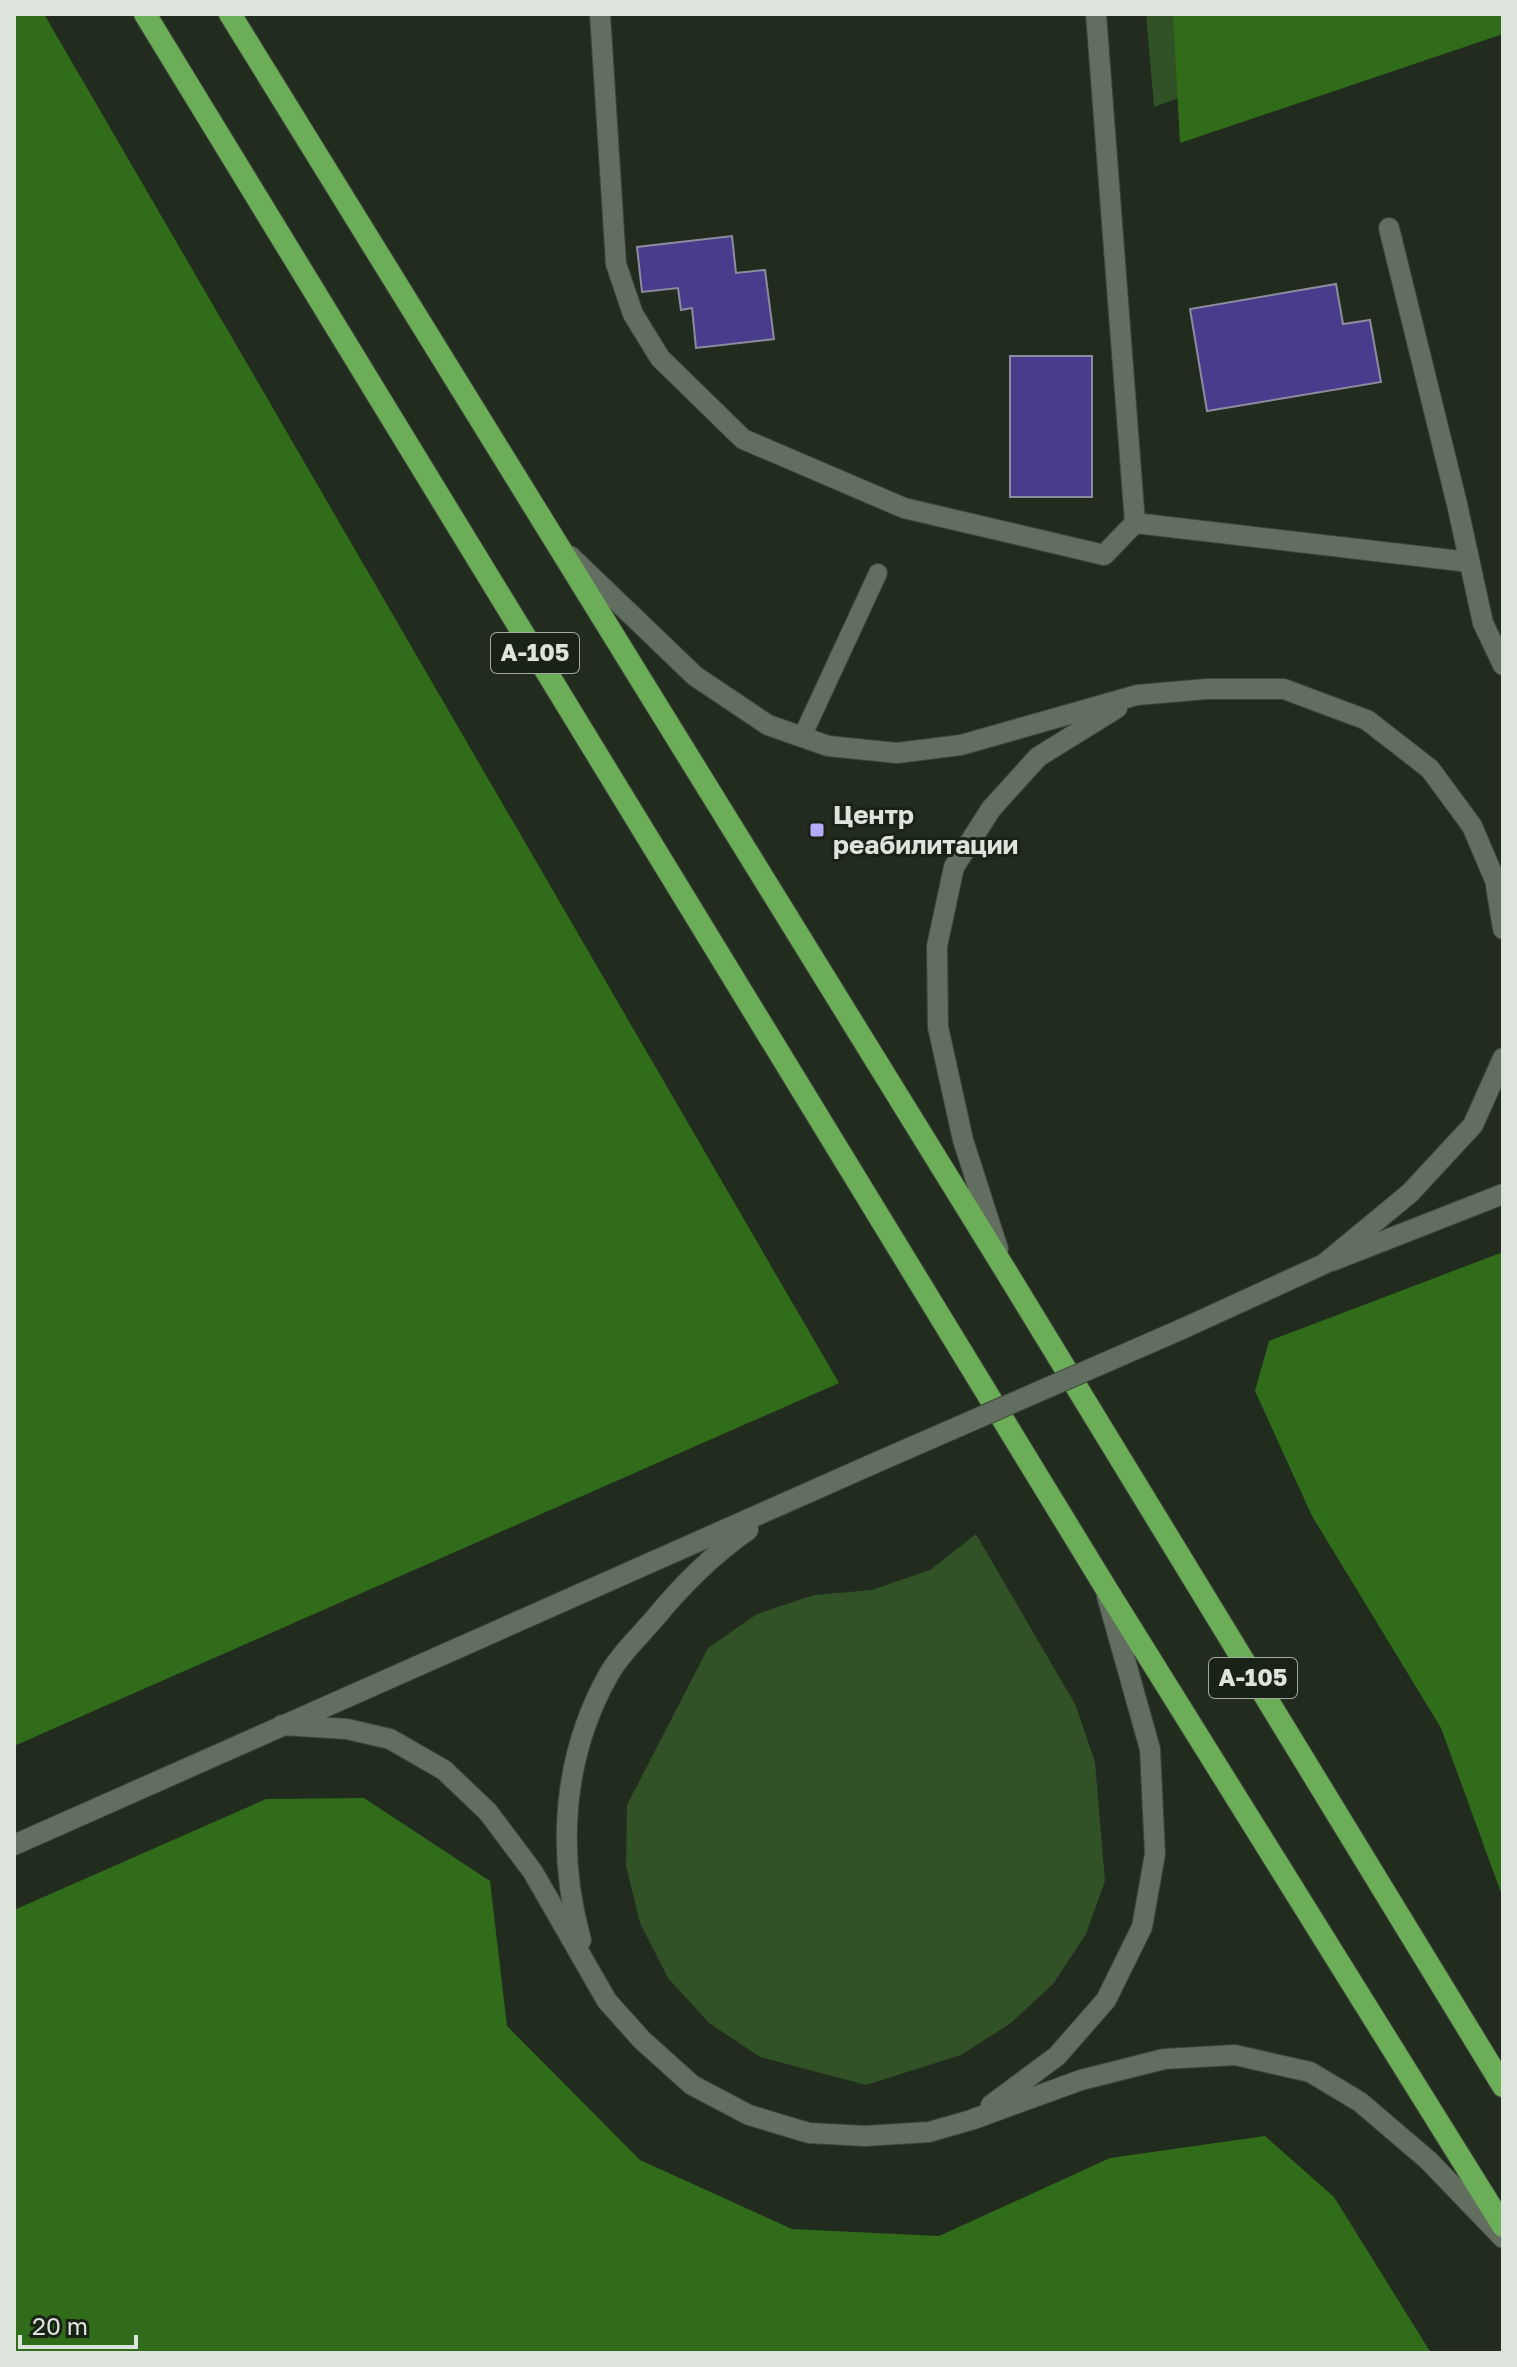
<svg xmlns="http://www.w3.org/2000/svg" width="1517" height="2367" viewBox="0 0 1517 2367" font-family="'Golos Text',sans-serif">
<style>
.green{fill:#305226}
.forest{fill:#306c1a}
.building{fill:#4a3c8d;stroke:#8d8c9e;stroke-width:2}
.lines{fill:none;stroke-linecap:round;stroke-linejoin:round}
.service-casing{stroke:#3d463b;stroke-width:20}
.minor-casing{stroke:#3d463b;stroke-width:22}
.tertiary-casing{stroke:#3d463b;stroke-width:22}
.secondary-casing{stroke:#3d463b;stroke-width:22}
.trunk-casing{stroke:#3d463b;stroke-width:24}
.service{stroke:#626e5f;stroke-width:18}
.minor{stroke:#626e5f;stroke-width:20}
.tertiary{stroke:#626e5f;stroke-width:20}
.secondary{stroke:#626e5f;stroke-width:20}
.trunk{stroke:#6cae58;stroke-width:22}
.secondary-bridge-casing{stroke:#3d463b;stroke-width:22;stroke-linecap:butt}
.secondary-bridge{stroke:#626e5f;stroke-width:20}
.poi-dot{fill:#b3adf9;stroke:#182215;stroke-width:3}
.labels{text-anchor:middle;stroke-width:6;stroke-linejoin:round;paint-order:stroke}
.shield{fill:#182215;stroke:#a2aaa0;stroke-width:2}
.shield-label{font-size:24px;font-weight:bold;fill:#dde4db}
.poi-label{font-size:26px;font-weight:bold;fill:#dde4db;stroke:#182215;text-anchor:start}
</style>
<rect width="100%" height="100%" fill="#212b1e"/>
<path class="green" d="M1146 14H1412L1154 107Z
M976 1534 1076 1706 1095 1762 1105 1881 1086 1934 1053 1984 1011 2023 961 2055 866 2085 760 2057 709 2023 668 1978 640 1923 626 1866 627 1805 708 1648 757 1614 814 1595 872 1590 930 1570Z"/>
<path class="forest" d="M14 14H44L839 1383 14 1746Z
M1173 14H1503V34L1180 143Z
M1503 1252V1898L1441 1728 1312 1516 1255 1391 1269 1341Z
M364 1798 490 1881 507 2026 640 2160 792 2229 939 2236 1110 2158 1265 2136 1334 2197 1431 2353H14V1910L266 1799Z"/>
<path class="building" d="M732 236 736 273 765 270 774 339 696 348 692 308 681 310 678 288 642 292 637 247Z
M1336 284 1343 324 1370 320 1381 382 1207 411 1190 309Z
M1010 356H1092V497H1010Z"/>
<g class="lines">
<defs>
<path id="service" d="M802 737 878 573"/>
<path id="minor" d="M600 14 616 264 633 314 660 358 743 439 904 508 1104 555 1135 523
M1096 14 1135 523 1469 562
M1389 228 1457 504 1483 623 1503 665"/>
<path id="tertiary" d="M570 556 695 676 768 725 828 746 897 753 961 745 1137 695 1207 689H1284L1367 720 1430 769 1472 826 1503 899
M998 1249 963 1140 938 1027 937 946 954 867 991 809 1038 757 1117 708
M1332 1261 1503 1194"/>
<path id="secondary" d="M1496 886 1503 929
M1182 1329 1324 1264 1410 1193 1473 1125 1503 1058
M282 1725 347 1729 390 1739 444 1770 488 1812 533 1872 607 2001 642 2040 692 2085 749 2115 809 2133 865 2136 929 2132 971 2120 1081 2080 1164 2059 1235 2055 1310 2072 1360 2102 1428 2160 1503 2238
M14 1845 875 1463
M581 1940C556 1851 563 1755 609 1674 620 1654 640 1636 655 1618 683 1584 712 1555 748 1530
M991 2105 1057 2056 1106 2000 1142 1927 1155 1854 1150 1749 1107 1596"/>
<path id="trunk" d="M145 14 1104 1585 1503 2226
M230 14 1004 1268 1503 2086"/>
</defs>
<use href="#service" class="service-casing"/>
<use href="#minor" class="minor-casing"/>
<use href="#tertiary" class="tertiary-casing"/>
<use href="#secondary" class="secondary-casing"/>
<use href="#trunk" class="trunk-casing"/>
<use href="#service" class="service"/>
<use href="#minor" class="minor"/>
<use href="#tertiary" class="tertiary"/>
<use href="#secondary" class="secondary"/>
<use href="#trunk" class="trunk"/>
<defs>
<path id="secondary-bridge" d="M875 1463 1182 1329"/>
</defs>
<use href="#secondary-bridge" class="secondary-bridge-casing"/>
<use href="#secondary-bridge" class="secondary-bridge"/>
</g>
<rect class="poi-dot" x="809" y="822" width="16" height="16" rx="4"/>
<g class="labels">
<g class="shield">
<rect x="491" y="633" width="88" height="40" rx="6"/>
<rect x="1209" y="1658" width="88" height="40" rx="6"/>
</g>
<g class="shield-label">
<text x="535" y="661">А-105</text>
<text x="1253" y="1686">А-105</text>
</g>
<g class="poi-label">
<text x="833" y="824">Центр<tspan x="833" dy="30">реабилитации</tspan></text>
</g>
</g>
<rect width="1517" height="2367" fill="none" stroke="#dde4db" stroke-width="32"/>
<path d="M20 2335v12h116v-12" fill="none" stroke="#dde4db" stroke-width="4"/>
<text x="32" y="2335" font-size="24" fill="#dde4db" stroke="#182215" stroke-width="6" paint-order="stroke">20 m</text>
</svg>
